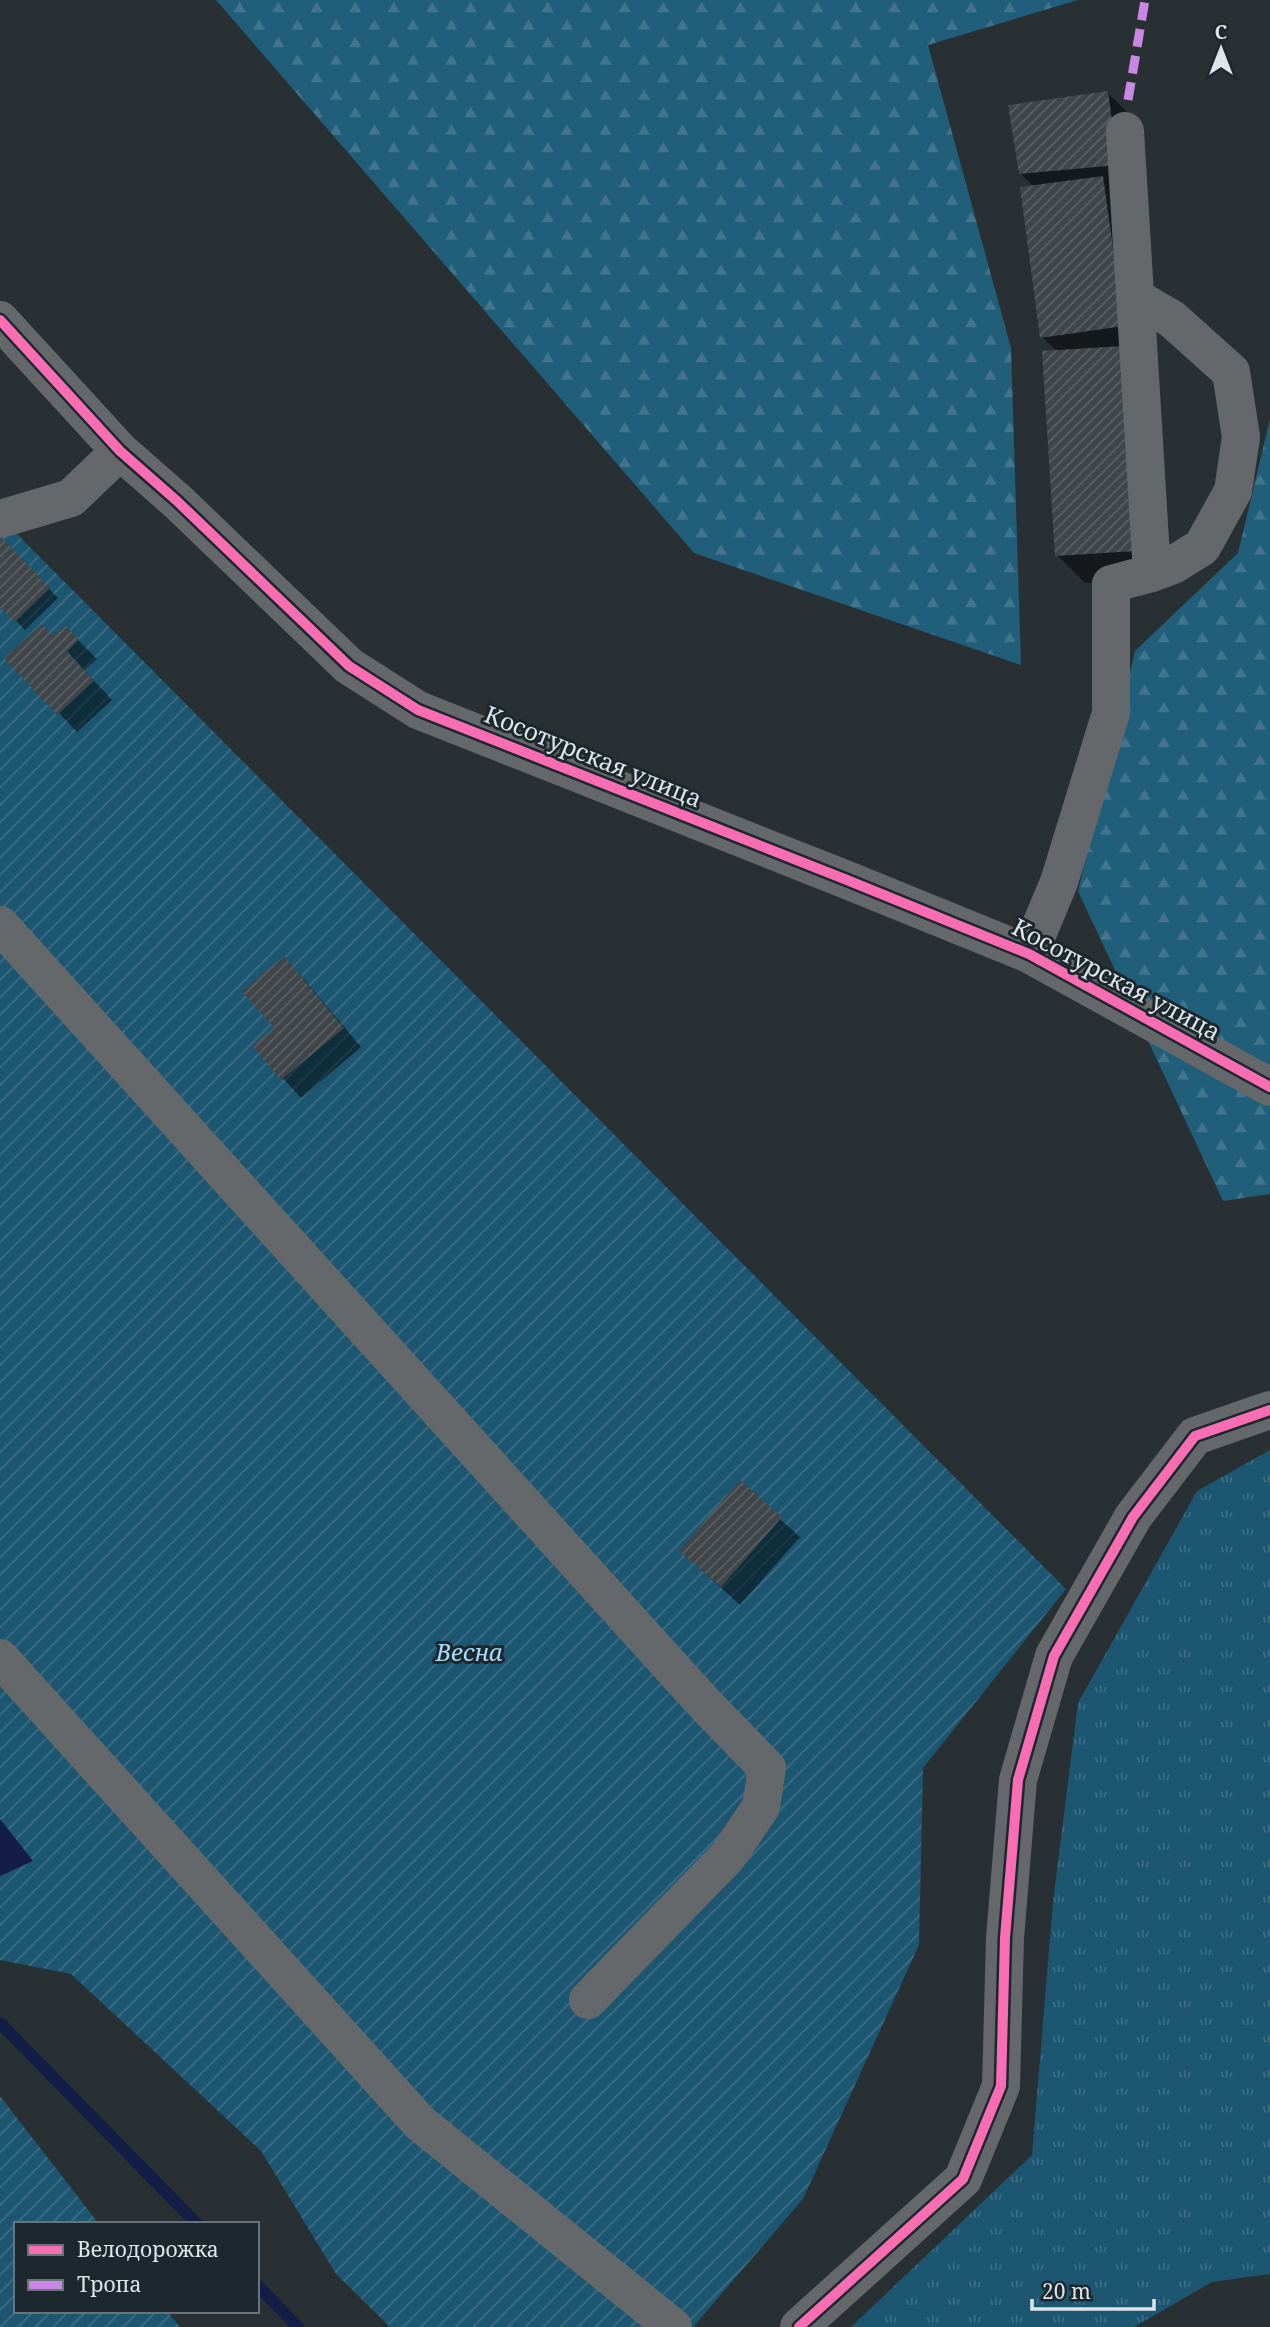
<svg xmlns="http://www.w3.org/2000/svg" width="1270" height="2327" viewBox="0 0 1270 2327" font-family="'Noto Serif',serif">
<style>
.grass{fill:url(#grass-tufts)}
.forest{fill:url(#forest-firs)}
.garden{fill:url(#garden-furrows)}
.water{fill:#131d46}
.shadow{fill:#0007}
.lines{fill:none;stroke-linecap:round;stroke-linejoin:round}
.stream{stroke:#131d46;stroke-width:12}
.building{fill:url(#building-hatch)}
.minor{stroke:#65686a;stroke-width:38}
.quiet{stroke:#c787e3;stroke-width:9;stroke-dasharray:18 9;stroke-linecap:butt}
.cycleway-casing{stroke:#1c272e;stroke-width:15}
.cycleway{stroke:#f96db3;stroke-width:10}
.labels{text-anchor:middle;stroke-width:6;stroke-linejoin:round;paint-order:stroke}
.street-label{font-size:24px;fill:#dee5ea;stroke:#1c272e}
.park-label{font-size:24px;font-style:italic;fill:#a5dbf9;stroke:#1c272e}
</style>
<defs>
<pattern id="grass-tufts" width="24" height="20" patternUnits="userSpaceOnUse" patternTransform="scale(1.75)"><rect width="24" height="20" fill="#1c5671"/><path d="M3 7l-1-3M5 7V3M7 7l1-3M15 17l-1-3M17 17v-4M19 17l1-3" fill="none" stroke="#3d6e85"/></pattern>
<pattern id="forest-firs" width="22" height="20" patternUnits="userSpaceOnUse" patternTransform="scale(1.75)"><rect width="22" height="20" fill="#205e7a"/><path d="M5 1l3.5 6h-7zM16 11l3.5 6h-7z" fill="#40758d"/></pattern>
<pattern id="garden-furrows" width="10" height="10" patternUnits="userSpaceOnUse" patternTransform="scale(1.75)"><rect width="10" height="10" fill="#1c5671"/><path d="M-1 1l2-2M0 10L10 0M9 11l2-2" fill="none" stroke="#3d6e85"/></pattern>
<pattern id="building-hatch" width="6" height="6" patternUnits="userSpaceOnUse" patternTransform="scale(1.75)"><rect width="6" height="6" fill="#404549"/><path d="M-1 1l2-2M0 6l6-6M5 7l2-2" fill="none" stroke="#5b6063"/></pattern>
</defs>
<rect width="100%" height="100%" fill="#293034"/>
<path class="grass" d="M1270 1450V2274L1212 2282 1134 2327H851L1032 2155 1053 1902 1078 1703 1197 1491Z"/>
<path class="forest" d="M216 0H1078L928 45 1011 348 1021 665 694 553Z
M1270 419V1194L1223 1201 1078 891 1135 651 1238 553Z"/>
<path class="garden" d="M0 517 1066 1589 923 1768 919 1945 803 2199 693 2327H390L336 2274 261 2151 71 1974 0 1960Z
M0 2096 99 2224H16V2311H167L180 2327H0Z"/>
<path class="water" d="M0 1819 33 1861 0 1876Z"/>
<path class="shadow" d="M1108 93 1126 111 1136 183 1162 578 1085 583 1057 555V351L1042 337 1034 187 1021 174Z
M2 541 58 598 25 630 0 604V542Z
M65 627 97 659 84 670 112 700 77 732 7 658 53 638Z
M284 959 302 977 361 1047 301 1098 254 1046 276 1028Z
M740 1483 800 1537 740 1605 681 1551Z"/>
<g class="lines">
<path class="stream" d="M0 2023 197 2224
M257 2285 298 2327"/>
</g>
<path class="building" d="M1108 91 1118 165 1019 174 1008 105Z
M1103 176 1124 326 1040 338 1020 187Z
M1123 346 1136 551 1055 556 1042 351Z
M2 538 50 588 15 622 0 607V540Z
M42 624 53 636 65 625 79 639 67 651 94 681 57 715 4 658Z
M284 956 344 1028 281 1080 252 1046 274 1028 242 991Z
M740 1480 782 1517 721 1587 679 1551Z"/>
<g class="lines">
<path class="minor" d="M1136 298 1172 319 1231 372 1241 437 1233 491 1202 547 1173 565 1152 573
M0 320 120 451 177 501 349 666 418 710 847 880 1029 954 1270 1087
M0 519 71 498 120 451
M0 925 703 1702 767 1768 761 1807 727 1857 588 2000
M1029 954 1059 882 1111 713V584L1152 573 1125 131
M0 1658 420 2123 673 2327
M799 2327 963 2179 1001 2086 1005 1938 1018 1780 1054 1656 1133 1517 1195 1436 1270 1410"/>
<path class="quiet" d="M1128 100 1145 0"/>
<defs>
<path id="cycleway" d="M0 320 120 451 177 501 349 666 418 710 847 880 1029 954 1270 1087
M799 2327 963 2179 1001 2086 1005 1938 1018 1780 1054 1656 1133 1517 1195 1436 1270 1410"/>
</defs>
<use href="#cycleway" class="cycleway-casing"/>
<use href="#cycleway" class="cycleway"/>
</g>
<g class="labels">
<g class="street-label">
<text transform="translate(593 757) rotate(22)" y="8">Косотурская улица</text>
<text transform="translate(1116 980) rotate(28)" y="8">Косотурская улица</text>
</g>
<g class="park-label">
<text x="469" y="1661">Весна</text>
</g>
</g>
<rect x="14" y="2222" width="245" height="91" fill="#1c272e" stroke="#6a7379" stroke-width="2"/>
<rect x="28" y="2245" width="35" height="10" fill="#f96db3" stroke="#6a7379" stroke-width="2"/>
<text x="77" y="2257" font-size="21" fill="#dee5ea">Велодорожка</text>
<rect x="28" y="2280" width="35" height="10" fill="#c787e3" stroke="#6a7379" stroke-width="2"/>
<text x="77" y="2292" font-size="21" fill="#dee5ea">Тропа</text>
<g transform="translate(1221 49)" stroke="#1c272e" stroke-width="5" paint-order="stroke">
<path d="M0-5L12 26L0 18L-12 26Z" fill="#dee5ea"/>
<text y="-10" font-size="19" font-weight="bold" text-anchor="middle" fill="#dee5ea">С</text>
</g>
<path d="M1032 2299v10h122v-10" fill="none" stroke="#dee5ea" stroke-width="3.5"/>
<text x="1042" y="2299" font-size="21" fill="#dee5ea" stroke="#1c272e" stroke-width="5" paint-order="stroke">20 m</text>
</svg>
